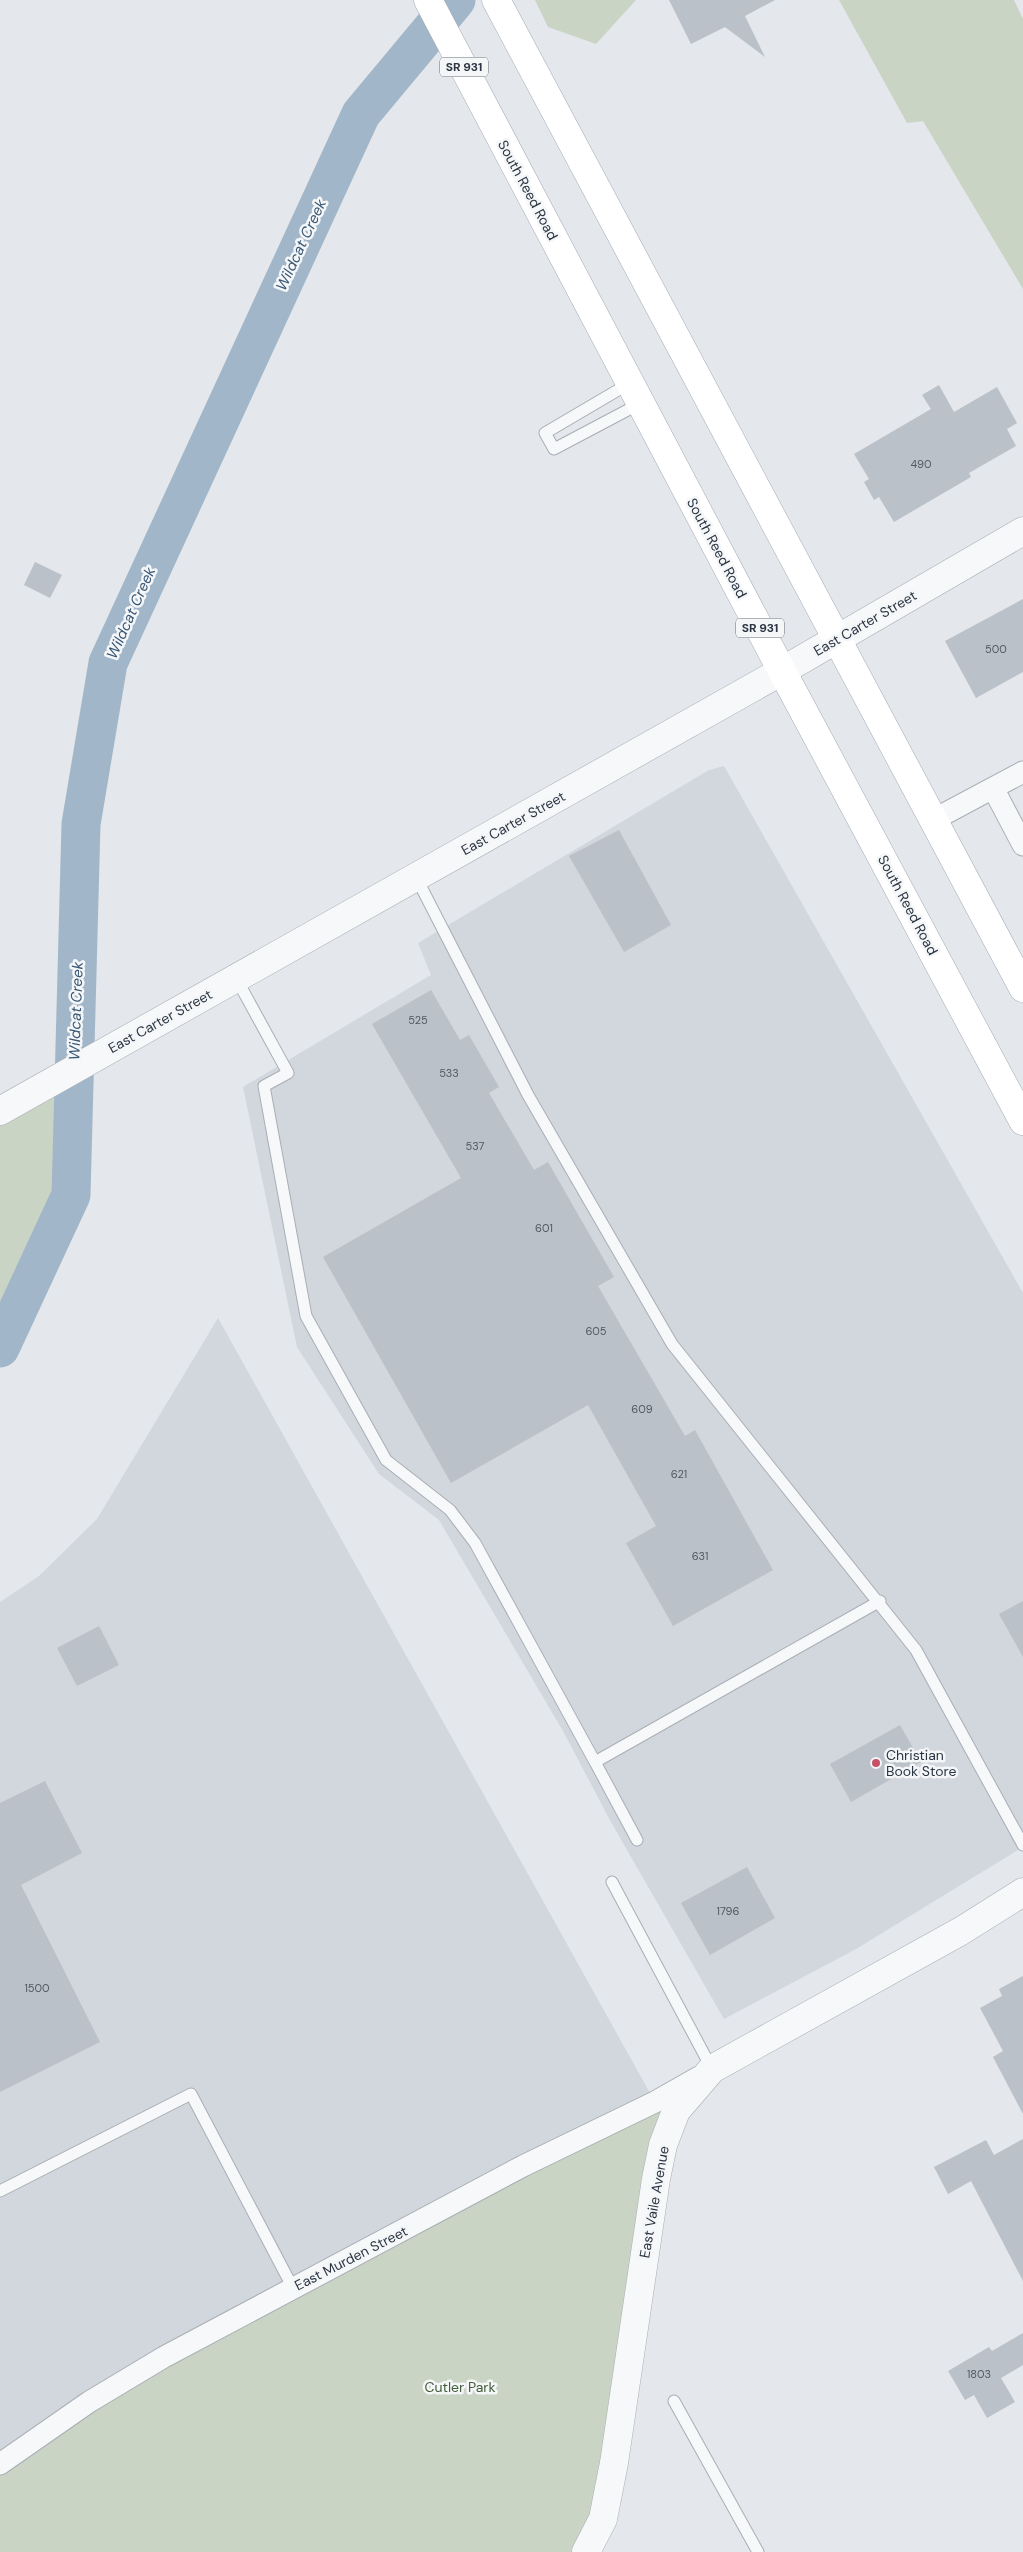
<svg xmlns="http://www.w3.org/2000/svg" width="1023" height="2552" viewBox="0 0 1023 2552" font-family="'DM Sans',sans-serif">
<style>
.built{fill:#d2d6dd}
.green{fill:#cad4c5}
.lines{fill:none;stroke-linecap:round;stroke-linejoin:round}
.river{stroke:#a1b7c9;stroke-width:39}
.building{fill:#bbc1c8}
.service-casing{stroke:#a9aeb5;stroke-width:13}
.minor-casing{stroke:#a9aeb5;stroke-width:23}
.tertiary-casing{stroke:#a9aeb5;stroke-width:29}
.primary-casing{stroke:#a4acb6;stroke-width:29}
.service{stroke:#f6f8f9;stroke-width:11}
.minor{stroke:#f6f8f9;stroke-width:21}
.tertiary{stroke:#f6f8f9;stroke-width:28}
.primary{stroke:#fff;stroke-width:28}
.poi-dot{fill:#c8516a;stroke:#f4f6f8;stroke-width:2}
.labels{text-anchor:middle;stroke-width:5;stroke-linejoin:round;paint-order:stroke}
.number-label{font-size:11px;fill:#505964}
.shield{fill:#f4f6f8;stroke:#687079;stroke-width:1}
.shield-label{font-size:12px;font-weight:bold;fill:#2c3643}
.street-label{font-size:14px;fill:#2c3643;stroke:#f4f6f8}
.poi-label{font-size:14px;fill:#2c3643;stroke:#f4f6f8;text-anchor:start}
.park-label{font-size:14px;fill:#435e3a;stroke:#f4f6f8}
.water-label{font-size:15px;font-style:italic;fill:#385775;stroke:#f4f6f8}
</style>
<rect width="100%" height="100%" fill="#e4e7eb"/>
<path class="built" d="M724 766 1023 1293V1847L856 1949 724 2019 611 1822 563 1731 439 1520 379 1474 297 1347 243 1087 431 975 418 943 709 770Z
M218 1318 655 2102 0 2464V1602L39 1576 97 1519Z"/>
<path class="green" d="M535 0H636L596 44 548 27Z
M839 0H1014L1023 19V289L923 121 907 123Z
M75 1069 71 1195 0 1348V1111Z
M655 2102 676 2111 586 2552H0V2464L38 2435Z"/>
<g class="lines">
<path class="river" d="M0 1348 71 1195 81 824 108 663 361 114 456 0"/>
</g>
<path class="building" d="M669 0H775L745 16 765 57 725 27 691 44Z
M939 385 954 412 997 387 1017 423 1007 429 1016 446 969 473 971 477 894 522 879 497 874 500 864 482 869 479 854 454 931 409 922 395Z
M35 562 62 575 50 598 24 585Z
M1023 599V672L976 698 945 641Z
M619 830 671 925 624 952 569 856Z
M431 990 460 1040 469 1035 499 1087 489 1093 534 1170 548 1162 614 1277 598 1286 685 1436 695 1430 773 1570 673 1626 626 1543 656 1526 588 1405 451 1483 323 1257 461 1178 372 1024Z
M1023 1601V1657L999 1614Z
M99 1626 119 1665 77 1686 57 1648Z
M900 1725 921 1762 851 1802 830 1764Z
M45 1781 82 1853 21 1885 100 2042 0 2092V1803Z
M747 1867 775 1918 710 1955 681 1903Z
M1023 1976V2114L993 2057 1003 2051 980 2008 1002 1996 999 1989Z
M1023 2139V2281L971 2181 948 2194 934 2167 986 2140 994 2155Z
M1023 2333V2365L1001 2378 1015 2402 987 2418 974 2395 965 2400 948 2371 989 2347 992 2351Z"/>
<g class="lines">
<defs>
<path id="service" d="M630 383 545 433 554 449 641 403
M416 877 528 1095 672 1344 916 1650 1023 1845
M236 978 288 1073 264 1086 306 1316 386 1460 450 1510 475 1543 595 1762 880 1601
M595 1762 637 1840
M612 1882 712 2069
M0 2191 191 2094 293 2288
M674 2401 758 2552"/>
<path id="minor" d="M993 788 1023 845
M933 820 1023 772
M0 2464 89 2402 164 2357 523 2166 655 2102 699 2077"/>
<path id="tertiary" d="M0 1111 782 671 1023 531
M586 2552 603 2519 614 2463 656 2179 663 2145 676 2111 712 2069 961 1931 1023 1892"/>
<path id="primary" d="M428 0 782 671 1023 1121
M496 0 1023 988"/>
</defs>
<use href="#service" class="service-casing"/>
<use href="#minor" class="minor-casing"/>
<use href="#tertiary" class="tertiary-casing"/>
<use href="#primary" class="primary-casing"/>
<use href="#service" class="service"/>
<use href="#minor" class="minor"/>
<use href="#tertiary" class="tertiary"/>
<use href="#primary" class="primary"/>
</g>
<circle class="poi-dot" cx="876" cy="1763" r="5"/>
<g class="labels">
<g class="number-label">
<text x="921" y="468">490</text>
<text x="996" y="653">500</text>
<text x="418" y="1024">525</text>
<text x="449" y="1077">533</text>
<text x="475" y="1150">537</text>
<text x="544" y="1232">601</text>
<text x="596" y="1335">605</text>
<text x="642" y="1413">609</text>
<text x="679" y="1478">621</text>
<text x="700" y="1560">631</text>
<text x="728" y="1915">1796</text>
<text x="37" y="1992">1500</text>
<text x="979" y="2378">1803</text>
</g>
<g class="shield">
<rect x="440" y="57.5" width="48" height="19" rx="4"/>
<rect x="736" y="618.5" width="48" height="19" rx="4"/>
</g>
<g class="shield-label">
<text x="464" y="71">SR 931</text>
<text x="760" y="632">SR 931</text>
</g>
<g class="street-label">
<text transform="translate(528 190) rotate(62)" y="5">South Reed Road</text>
<text transform="translate(717 548) rotate(62)" y="5">South Reed Road</text>
<text transform="translate(865 623) rotate(-30)" y="5">East Carter Street</text>
<text transform="translate(513 823) rotate(-29)" y="5">East Carter Street</text>
<text transform="translate(908 905) rotate(62)" y="5">South Reed Road</text>
<text transform="translate(160 1021) rotate(-29)" y="5">East Carter Street</text>
<text transform="translate(654 2202) rotate(-80)" y="5">East Vaile Avenue</text>
<text transform="translate(351 2258) rotate(-27)" y="5">East Murden Street</text>
</g>
<g class="poi-label">
<text x="886" y="1760">Christian<tspan x="886" dy="16">Book Store</tspan></text>
</g>
<g class="park-label">
<text x="460" y="2392">Cutler Park</text>
</g>
<g class="water-label">
<text transform="translate(301 245) rotate(-65)" y="5">Wildcat Creek</text>
<text transform="translate(131 613) rotate(-66)" y="5">Wildcat Creek</text>
<text transform="translate(76 1011) rotate(-88)" y="5">Wildcat Creek</text>
</g>
</g>
</svg>
